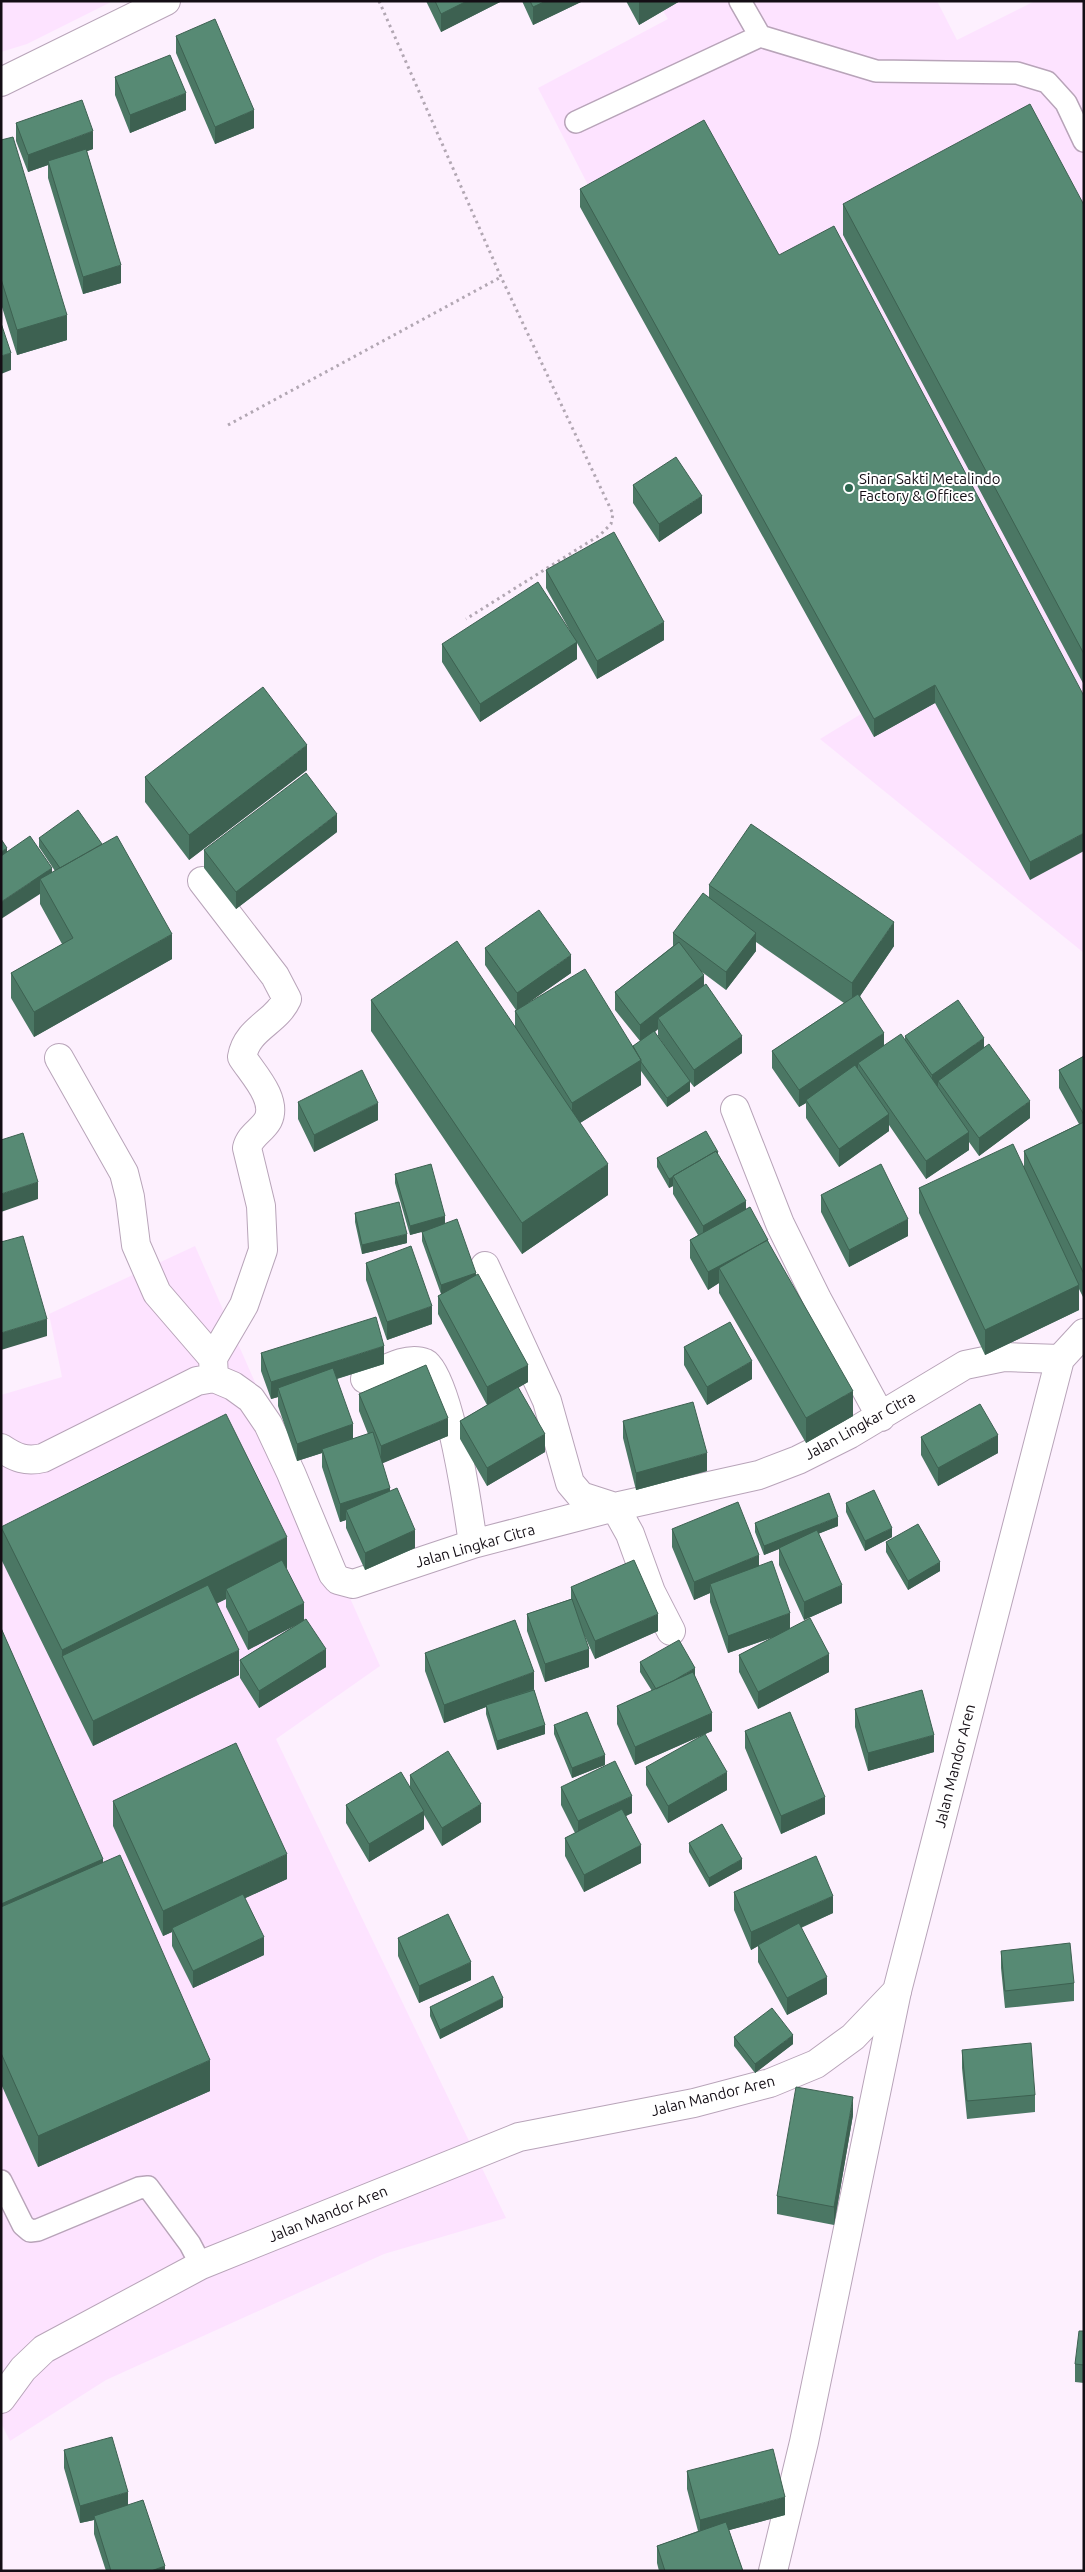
<svg xmlns="http://www.w3.org/2000/svg" width="1085" height="2572" viewBox="0 0 1085 2572" font-family="Ubuntu,sans-serif">
<style>
.built{fill:#fde3ff}
.lines{fill:none;stroke-linecap:round;stroke-linejoin:round}
.service-casing{stroke:#b8a4b9;stroke-width:24}
.minor-casing{stroke:#b8a4b9;stroke-width:30}
.tertiary-casing{stroke:#b8a4b9;stroke-width:30}
.path{stroke:#b2a7b3;stroke-width:3;stroke-dasharray:2.5 4;stroke-linecap:butt}
.service{stroke:#fff;stroke-width:21}
.minor{stroke:#fff;stroke-width:28}
.tertiary{stroke:#fff;stroke-width:28}
.wall{fill:#4b7764;fill-rule:evenodd}
.shaded-wall{fill:#3d6151}
.building{fill:#578a74;stroke:#3d6151}
.poi-dot{fill:#2d664f;stroke:#fff;stroke-width:2}
.labels{text-anchor:middle;stroke-width:4;stroke-linejoin:round;paint-order:stroke}
.poi-label{font-size:15px;fill:#140e15;stroke:#fff;text-anchor:start}
.street-label{font-size:15px;fill:#140e15;stroke:#fff}
</style>
<rect width="100%" height="100%" fill="#fdf0fe"/>
<path class="built" d="M1 1H113L27 44 1 52Z
M657 1H937L957 40 1035 1H1084V953L820 739 861 714 538 88 668 19Z
M195 1246 380 1666 276 1739 506 2218 384 2254 106 2380 10 2441 1 2423V1395L62 1377 49 1314Z"/>
<g class="lines">
<defs>
<path id="service" d="M740 1 760 36 876 71 1017 73 1047 82 1066 103 1084 141
M576 122 760 36
M1 2181 23 2225 30 2231 38 2230 139 2188 148 2187 190 2244 201 2265"/>
<path id="minor" d="M202 881 275 976 287 999C276 1023 247 1028 242 1057 252 1073 278 1099 268 1120 262 1131 250 1135 247 1148L261 1206 263 1250 244 1305 213 1358 214 1378
M59 1058 124 1173 130 1197 136 1245 157 1293 213 1358
M735 1109 780 1224 817 1299 881 1417
M485 1266 547 1401 570 1483 581 1496 615 1507 630 1534 651 1592 671 1631
M365 1379C382 1372 406 1355 425 1363 449 1374 469 1515 473 1544
M1 1448C16 1458 26 1462 43 1458L197 1381 214 1378 233 1386 251 1399 268 1424 291 1473 333 1574 338 1580 353 1584 473 1544 615 1507 759 1475 798 1460 850 1434 965 1365 1004 1357 1060 1359
M773 2571 804 2442 897 1991"/>
<path id="tertiary" d="M1 82 166 1
M1 2399 23 2369 44 2349 201 2265 519 2137 694 2103 770 2083 816 2064 853 2037 897 1991 1060 1359 1084 1333"/>
</defs>
<use href="#service" class="service-casing"/>
<use href="#minor" class="minor-casing"/>
<use href="#tertiary" class="tertiary-casing"/>
<path class="path" d="M379 1 501 277 613 514 611 524 600 535 466 619
M228 425 501 277"/>
<use href="#service" class="service"/>
<use href="#minor" class="minor"/>
<use href="#tertiary" class="tertiary"/>
</g>
<path class="wall" d="M426 1H502L441 32Z
M522 1H583L533 25Z
M626 1H680L639 25Z
M176 36 254 128 215 144 176 53Z
M115 77 186 110 130 133 115 95Z
M16 123 93 149 87 151 121 283 83 294 48 178V165L28 172 16 141Z
M1 140 67 340 17 355 1 304Z
M580 189 779 255 1084 696 1030 880 935 703 874 737 580 207Z
M843 204 1084 205V685L843 235Z
M633 485 702 513 659 542 633 503Z
M546 570 664 640 597 679 577 643V659L480 722 442 662V644L570 631 546 588Z
M307 770 189 860 145 802V777Z
M337 832 236 909 204 868V850Z
M39 838 172 959 34 1037 11 998V973L62 944 40 904V894L7 852 52 873 55 871 39 847Z
M709 885 894 946 860 996 884 1046 905 1040V1036L984 1047 1030 1118 979 1156 969 1142V1150L926 1179 889 1125V1131L839 1167 806 1118V1103L799 1107 772 1068V1051L844 1003 756 942V951L726 990 702 972 704 985 742 1053 694 1087 690 1082V1091L667 1107 641 1071V1085L580 1123 608 1195 522 1254 371 1031V1000L515 1026V1011L516 1010 485 965V948L571 973 526 1004 633 1046 640 1041 615 1010V992L673 946V933L709 897ZM658 1029V1036L682 1071 655 1032Z
M1084 1056V1299L1079 1289V1310L985 1355 919 1213V1188L1024 1168V1151L1079 1124 1059 1088V1070Z
M298 1102 378 1120 314 1152 298 1119Z
M718 1155 746 1209 768 1241 853 1416 806 1443 719 1293V1283L708 1290 690 1258V1240L698 1235 673 1194V1186L669 1188 657 1167V1158Z
M395 1174 445 1223 476 1275 528 1382 518 1388 545 1452 487 1486 460 1439V1421L487 1405 438 1314V1296L443 1293 441 1294 422 1241V1232L424 1231 410 1235 395 1183Z
M821 1195 908 1236 849 1267 821 1212Z
M355 1213 407 1243 362 1254 355 1222Z
M366 1263 432 1324 387 1340 366 1280Z
M684 1347 752 1379 707 1405 684 1365Z
M261 1353 384 1364 337 1379 353 1439 368 1434 359 1411V1394L448 1436 382 1463 390 1491 415 1548 365 1570 346 1528V1520L340 1522 322 1467V1453L297 1461 278 1406V1397L271 1399 261 1371Z
M623 1421 707 1471 636 1490 623 1438Z
M921 1437 998 1453 938 1486 921 1455Z
M846 1503 892 1537 865 1551 846 1512Z
M755 1523 838 1526 818 1534 842 1603 804 1620 779 1565V1549L764 1555 755 1532Z
M1 1527 287 1568 286 1569 304 1620 326 1667 259 1708 240 1678V1660L299 1623 248 1650 226 1607V1599L217 1603 239 1675 93 1746 1 1559Z
M672 1529 759 1566 790 1628 829 1672 758 1709 739 1672V1655L774 1637 728 1653 710 1602V1593L694 1600 672 1547Z
M886 1542 940 1571 908 1590 886 1552Z
M571 1587 658 1631 595 1659 582 1630 589 1667 545 1682 527 1631V1614L571 1599Z
M1 1628 103 1862 210 2091 38 2167 1 2084Z
M425 1653 534 1689 545 1734 497 1750 486 1714V1707L444 1723 425 1671Z
M640 1662 695 1677 712 1731 635 1765 617 1724V1706L652 1691 640 1672Z
M855 1709 934 1752 868 1771 855 1727Z
M554 1725 605 1765 572 1778 554 1734Z
M745 1731 825 1814 781 1834 745 1748Z
M646 1767 727 1790 668 1823 646 1785Z
M410 1775 481 1822 442 1846 424 1815V1829L369 1862 346 1823V1805L410 1788Z
M561 1787 632 1813 626 1816 641 1863 584 1892 565 1856V1838L575 1833 561 1805Z
M113 1801 287 1879 245 1898 264 1955 193 1988 172 1946V1932L163 1936 113 1826Z
M689 1843 742 1869 709 1887 689 1852Z
M734 1892 833 1913 801 1928 827 1994 787 2015 758 1962V1946L751 1950 734 1910Z
M398 1938 471 1980 419 2003 398 1956Z
M1001 1951 1074 1983V2001L1005 2008 1001 1968Z
M430 2007H503L440 2039 430 2016Z
M734 2037 793 2044 755 2073 734 2046Z
M962 2050 1035 2095V2112L967 2119 962 2068Z
M853 2115 834 2225 777 2214V2196Z
M1084 2331V2383L1075 2382V2364Z
M64 2450 128 2505 165 2571H106L94 2534V2520L80 2523 64 2468Z
M687 2471 785 2515 729 2530 743 2571H659L657 2563V2546L698 2531 687 2489Z"/>
<path class="shaded-wall" d="M467 1H502L441 32V14Z
M546 1H583L533 25V7Z
M639 1H680L639 25Z
M186 93V110L130 133V115Z
M254 110V128L215 144V127Z
M93 131V149L49 165 48 161V165L28 172V155Z
M121 265V283L83 294V277Z
M67 315V340L17 355V330Z
M11 353V370L1 374V356Z
M702 496V513L659 542V524Z
M664 622V640L597 679V661Z
M577 642V659L480 722V704Z
M935 685V703L874 737V719Z
M307 745V770L189 860V835Z
M337 814V832L236 909V892Z
M1084 833V851L1030 880V862Z
M7 848V857L1 861V852Z
M52 868V886L40 879V894L1 919V902Z
M894 922V946L852 1008V983Z
M756 933V951L726 990V972Z
M172 934V959L34 1037V1012Z
M571 955V973L517 1011V993Z
M704 975V993L658 1018V1029L640 1043V1025Z
M884 1033V1051L858 1063V1068L807 1102 806 1100V1103L799 1107V1090Z
M742 1036V1053L694 1087V1070Z
M984 1038V1056L938 1081V1088L932 1092V1075Z
M641 1060V1085L572 1128V1103Z
M690 1081V1091L667 1107V1098Z
M1030 1101V1118L979 1156V1138Z
M378 1103V1120L314 1152V1135Z
M889 1114V1131L839 1167V1149Z
M969 1132V1150L926 1179V1161Z
M608 1164V1195L522 1254V1223Z
M673 1177V1186L669 1188V1179Z
M38 1182V1199L1 1212V1194Z
M746 1201V1218L703 1244V1226Z
M445 1216V1226L410 1235V1226Z
M908 1219V1236L849 1267V1250Z
M407 1234V1243L362 1254V1245Z
M768 1240 719 1268V1283L708 1290V1272Z
M476 1273V1282L441 1294V1285Z
M1079 1285V1310L985 1355V1330Z
M432 1306V1324L387 1340V1322Z
M47 1319V1336L1 1350V1333Z
M384 1346V1364L281 1396 278 1388V1397L271 1399V1382Z
M752 1361V1379L707 1405V1387Z
M528 1365V1382L487 1405V1387Z
M853 1391V1416L806 1443V1418Z
M448 1418V1436L381 1464V1446Z
M353 1424V1442L322 1449V1453L297 1461V1444Z
M545 1434V1452L487 1486V1468Z
M998 1435V1453L938 1486V1468Z
M707 1453V1471L636 1490V1473Z
M390 1488V1506L346 1510V1520L340 1522V1504Z
M838 1517V1526L779 1549V1548V1549L764 1555V1546Z
M892 1528V1537L865 1551V1541Z
M415 1530V1548L365 1570V1553Z
M287 1537V1568L230 1597 226 1589V1599L72 1676 62 1656V1650Z
M759 1555V1572L710 1584V1593L694 1600V1582Z
M940 1562V1571L908 1590V1581Z
M842 1585V1603L804 1620V1602Z
M304 1603V1621L248 1650V1632Z
M790 1613V1631L728 1653V1636Z
M658 1614V1631L595 1659V1641Z
M326 1649V1667L259 1708V1691Z
M589 1649V1667L545 1682V1664Z
M239 1650V1675L93 1746V1721Z
M829 1654V1672L758 1709V1692Z
M695 1668V1677L657 1691Z
M534 1672V1689L486 1705V1707L444 1723V1705Z
M712 1713V1731L635 1765V1747Z
M545 1725V1734L497 1750V1741Z
M934 1735V1752L868 1771V1753Z
M605 1755V1765L572 1778V1768Z
M727 1772V1790L668 1823V1806Z
M632 1796V1813L578 1839V1821Z
M825 1797V1814L781 1834V1816Z
M481 1804V1822L442 1846V1828Z
M424 1811V1829L369 1862V1844Z
M641 1845V1863L584 1892V1875Z
M287 1854V1879L174 1931 172 1928V1932L163 1936V1911Z
M103 1859V1890L1 1935V1904Z
M742 1859V1869L709 1887V1878Z
M833 1896V1913L759 1946 758 1945V1946L751 1950V1932Z
M264 1937V1955L193 1988V1971Z
M471 1962V1980L419 2003V1986Z
M827 1977V1994L787 2015V1998Z
M503 1998V2007L440 2039V2030Z
M793 2035V2044L755 2073V2064Z
M210 2060V2091L38 2167V2136Z
M853 2097V2115L834 2225V2207Z
M128 2492V2510L94 2516V2520L80 2523V2506Z
M785 2497V2515L700 2538V2520Z
M165 2566V2571H151Z"/>
<path class="building" d="M435 1H467L441 14Z
M530 1H546L533 7Z
M215 19 254 110 215 127 176 36Z
M170 55 186 93 130 115 115 77Z
M82 100 93 131 28 155 16 123Z
M1030 104 1084 205V654L843 204Z
M704 120 779 255 834 226 1084 696V833L1030 862 935 685 874 719 580 189Z
M13 137 67 315 17 330 1 279V140Z
M86 149 121 265 83 277 48 161Z
M1 323 11 353 1 356Z
M676 457 702 496 659 524 633 485Z
M614 532 664 622 597 661 546 570Z
M538 582 577 642 480 704 442 644Z
M263 687 307 745 189 835 145 777Z
M306 773 337 814 236 892 204 850Z
M78 810 102 844 60 868 39 838Z
M751 824 894 922 852 983 709 885Z
M30 836 52 868 1 902V856Z
M117 836 172 934 34 1012 11 973 73 938 40 879Z
M1 839 7 848 1 852Z
M703 893 756 933 726 972 673 933Z
M539 910 571 955 517 993 485 948Z
M457 941 608 1164 522 1223 371 1000Z
M679 942 704 975 640 1025 615 992Z
M585 969 641 1060 572 1103 515 1011Z
M706 984 742 1036 694 1070 658 1018Z
M858 994 884 1033 799 1090 772 1051Z
M958 1000 984 1038 932 1075 905 1036Z
M654 1031 690 1081 667 1098 641 1062V1060L633 1046Z
M901 1034 969 1132 926 1161 858 1063Z
M989 1044 1030 1101 979 1138 938 1081Z
M1084 1056V1115L1059 1070Z
M855 1065 889 1114 839 1149 806 1100Z
M362 1070 378 1103 314 1135 298 1102Z
M1084 1122V1274L1024 1151Z
M706 1131 718 1152 717 1153 716 1151 673 1176V1177L669 1179 657 1158Z
M23 1133 38 1182 1 1194V1140Z
M1013 1144 1079 1285 985 1330 919 1188Z
M716 1151 746 1201 703 1226 673 1176Z
M431 1164 445 1216 410 1226 395 1174Z
M881 1164 908 1219 849 1250 821 1195Z
M399 1202 407 1234 362 1245 355 1213Z
M750 1207 768 1240 708 1272 690 1240Z
M457 1219 476 1273 441 1285 422 1232Z
M23 1236 47 1319 1 1333V1242Z
M767 1240 853 1391 806 1418 719 1268Z
M411 1246 432 1306 387 1322 366 1263Z
M478 1274 528 1365 487 1387 438 1296Z
M376 1317 384 1346 271 1382 261 1353Z
M730 1322 752 1361 707 1387 684 1347Z
M426 1365 448 1418 381 1446 359 1394Z
M333 1368 353 1424 297 1444 278 1388Z
M518 1387 545 1434 487 1468 460 1421Z
M693 1402 707 1453 636 1473 623 1421Z
M980 1404 998 1435 938 1468 921 1437Z
M226 1414 287 1537 62 1650 1 1527Z
M373 1432 390 1488 340 1504 322 1449Z
M397 1488 415 1530 365 1553 346 1510Z
M874 1490 892 1528 865 1541 846 1503Z
M829 1493 838 1517 764 1546 755 1523Z
M738 1502 759 1555 694 1582 672 1529Z
M918 1524 940 1562 908 1581 886 1542Z
M817 1530 842 1585 804 1602 779 1548Z
M282 1560 304 1603 248 1632 226 1589Z
M634 1560 658 1614 595 1641 571 1587Z
M772 1561 790 1613 728 1636 710 1584Z
M208 1585 239 1650 93 1721 62 1656Z
M572 1599 589 1649 545 1664 527 1614Z
M810 1618 829 1654 758 1692 739 1655Z
M306 1619 326 1649 259 1691 240 1660Z
M515 1620 534 1672 444 1705 425 1653Z
M1 1628 103 1859 1 1904Z
M679 1640 695 1668 673 1681 656 1689 640 1662Z
M693 1672 712 1713 635 1747 617 1706Z
M534 1690 545 1725 497 1741 486 1705Z
M922 1690 934 1735 868 1753 855 1709Z
M587 1712 605 1755 572 1768 554 1725Z
M790 1712 825 1797 781 1816 745 1731Z
M705 1734 727 1772 668 1806 646 1767Z
M236 1743 287 1854 163 1911 113 1801Z
M448 1751 481 1804 442 1828 410 1775Z
M615 1761 632 1796 578 1821 561 1787Z
M401 1772 424 1811 369 1844 346 1805Z
M622 1809 641 1845 584 1875 565 1838Z
M722 1824 742 1859 709 1878 689 1843Z
M120 1855 210 2060 38 2136 1 2053V1907Z
M816 1856 833 1896 751 1932 734 1892Z
M243 1894 264 1937 193 1971 172 1928Z
M448 1914 471 1962 419 1986 398 1938Z
M799 1923 827 1977 787 1998 758 1945Z
M1070 1943 1074 1983 1005 1991 1001 1951Z
M493 1976 503 1998 440 2030 430 2007Z
M772 2008 793 2035 755 2064 734 2037Z
M1031 2043 1035 2095 967 2101 962 2050Z
M796 2087 853 2097 834 2207 777 2196Z
M1079 2331H1084V2365L1075 2364Z
M112 2437 128 2492 80 2506 64 2450Z
M773 2449 785 2497 700 2520 687 2471Z
M143 2500 165 2566 151 2571H111L94 2516Z
M726 2522 743 2571H665L657 2546Z"/>
<circle class="poi-dot" cx="849" cy="488" r="5"/>
<g class="labels">
<g class="poi-label">
<text x="859" y="484">Sinar Sakti Metalindo<tspan x="859" dy="17">Factory &amp; Offices</tspan></text>
</g>
<g class="street-label">
<text transform="translate(860 1426) rotate(-29)" y="5">Jalan Lingkar Citra</text>
<text transform="translate(475 1546) rotate(-16)" y="5">Jalan Lingkar Citra</text>
<text transform="translate(955 1766) rotate(-76)" y="5">Jalan Mandor Aren</text>
<text transform="translate(713 2096) rotate(-14)" y="5">Jalan Mandor Aren</text>
<text transform="translate(328 2214) rotate(-22)" y="5">Jalan Mandor Aren</text>
</g>
</g>
<rect width="1085" height="2572" fill="none" stroke="#140e15" stroke-width="5"/>
</svg>
